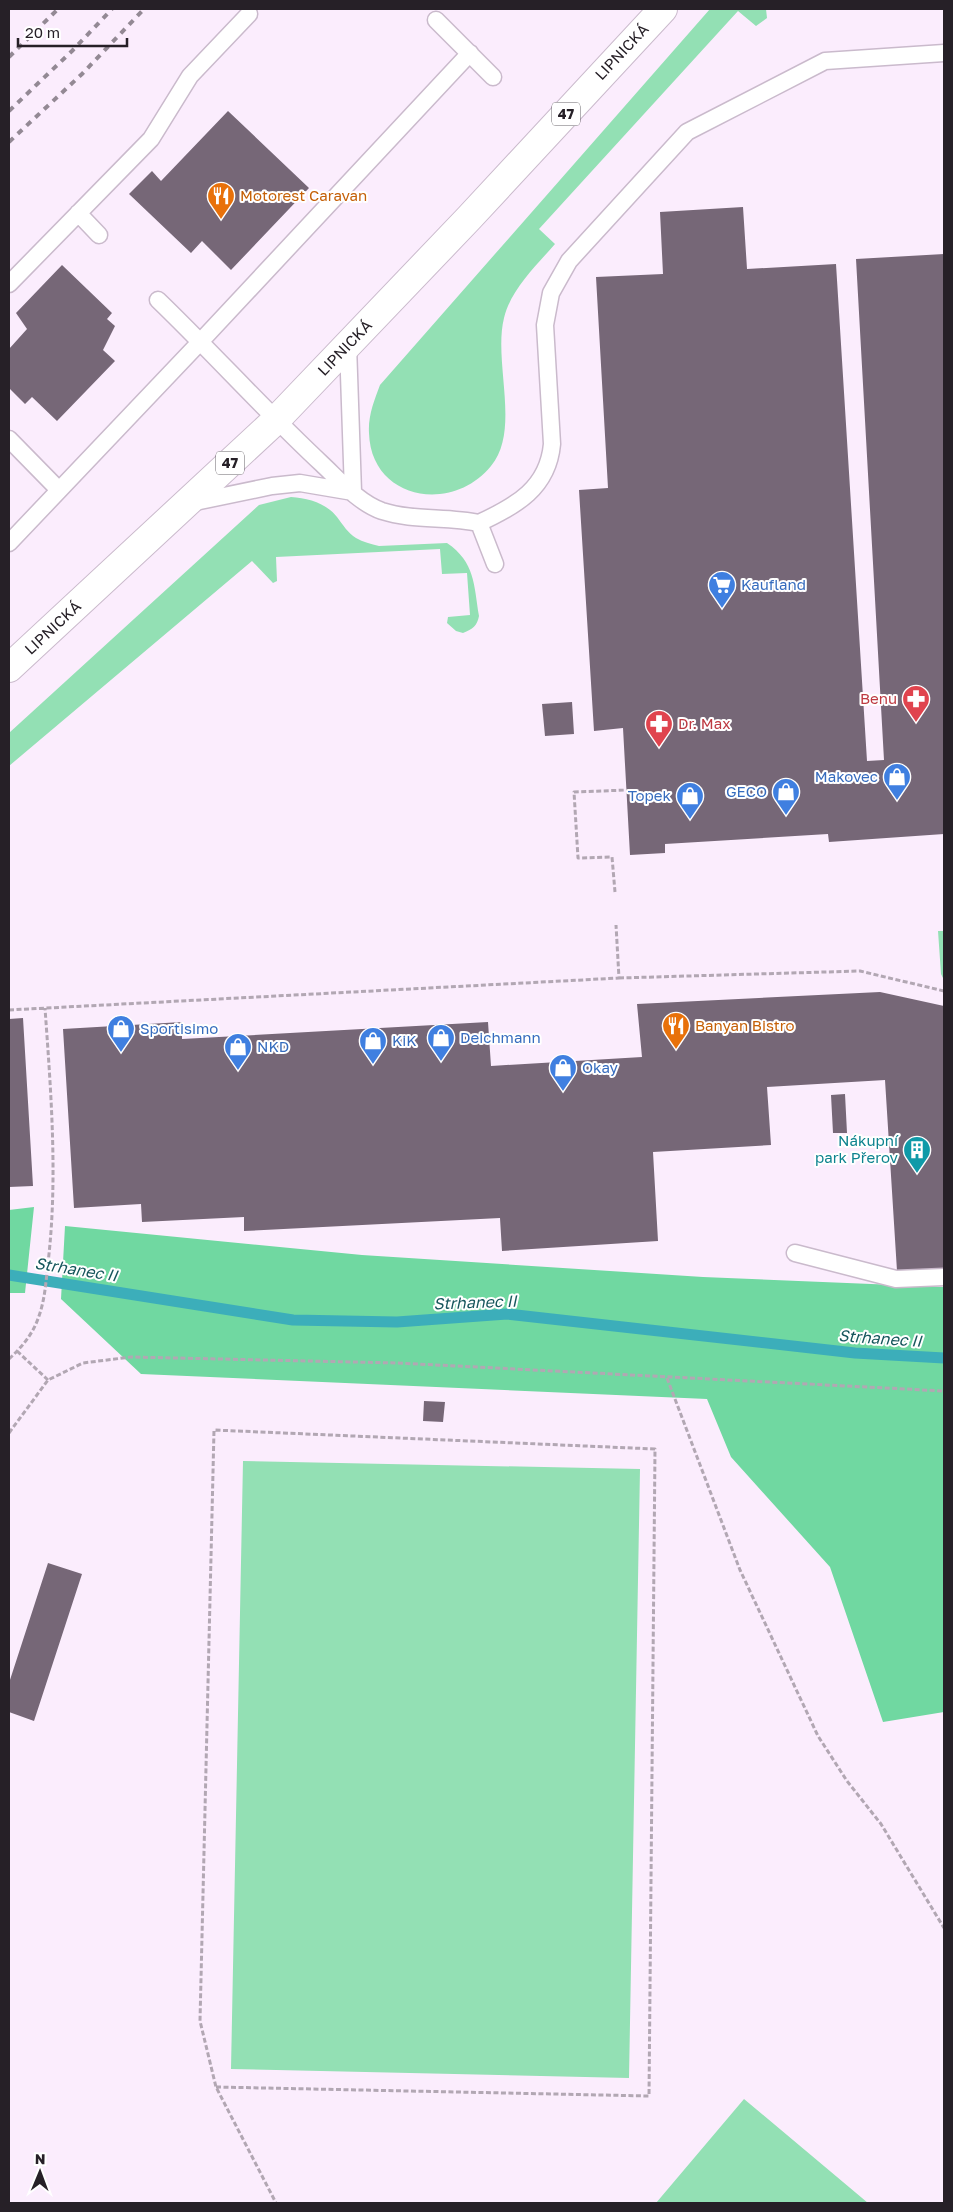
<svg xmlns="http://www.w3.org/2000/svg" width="953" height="2212" viewBox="0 0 953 2212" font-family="'Golos Text',sans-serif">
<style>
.green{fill:#93e0b4}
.forest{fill:#70d8a1}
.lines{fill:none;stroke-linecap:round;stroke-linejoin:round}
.stream{stroke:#3caeba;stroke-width:11}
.building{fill:#766777}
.service-casing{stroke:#cabacc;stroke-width:19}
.primary-casing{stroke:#cabacc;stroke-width:30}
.path{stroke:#b2a7b3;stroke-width:3;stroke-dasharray:5 2.5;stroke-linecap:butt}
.service{stroke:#fff;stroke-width:16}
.primary{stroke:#fff;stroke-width:28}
.rail{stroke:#938994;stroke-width:4;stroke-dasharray:6 6;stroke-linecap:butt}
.labels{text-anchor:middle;stroke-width:4;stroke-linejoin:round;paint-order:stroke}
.shield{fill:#fff;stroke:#676368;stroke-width:1}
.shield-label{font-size:14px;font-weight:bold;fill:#262027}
.street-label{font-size:15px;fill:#262027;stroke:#fff}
.food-label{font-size:15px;fill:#c56008;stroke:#fff;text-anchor:start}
.shop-label{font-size:15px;fill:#366cbe;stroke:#fff;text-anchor:start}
.health-label{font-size:15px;fill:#be3a42;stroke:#fff;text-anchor:end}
.culture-label{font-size:15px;fill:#0d838f;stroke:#fff;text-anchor:end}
.water-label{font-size:16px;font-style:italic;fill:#16565c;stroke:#fff}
</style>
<rect width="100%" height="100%" fill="#fbedfd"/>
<path class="green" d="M710 9H766L767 18 756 26 738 11 539 229 555 244C536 266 511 289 504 318 493 362 521 430 491 466 452 514 371 500 369 433 368 416 374 401 380 385Z
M291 497C308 498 326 503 337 517 343 525 348 533 356 538 363 542 371 544 379 546L447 543C475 562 474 585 479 616 477 626 473 629 463 633L456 631 447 623 448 617 470 615 467 573 442 574 440 549 276 557 277 581 273 583 252 561 9 766V733L259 505Z
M938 931H944V980L941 974Z
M243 1461 640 1469 629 2078 231 2069Z
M744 2099 868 2203H656Z"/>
<path class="forest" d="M34 1207 25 1293H9V1210Z
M65 1226 362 1255 703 1277 944 1287V1712L883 1722 830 1567 731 1457 707 1399 141 1374 61 1299Z"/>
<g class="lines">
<path class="stream" d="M9 1275 293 1320 397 1322 507 1314 855 1353 944 1358"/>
</g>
<path class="building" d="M228 111 309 188 231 270 202 241 191 253 129 194 152 171 161 181Z
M743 207 747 269 836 264 867 761 884 760 856 259 944 254V834L829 842 828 834 665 844V853L630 855 623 728 594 731 579 490 608 488 596 277 663 274 660 212Z
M62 265 112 313 107 319 115 326 103 350 115 361 57 421 32 397 25 404 9 388V349L27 329 16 313Z
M572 702 574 734 545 736 542 704Z
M880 992 944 1006V1268L897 1271 885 1080 767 1087 771 1145 653 1152 658 1241 502 1251 500 1218 244 1231V1217L142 1222 141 1204 74 1208 63 1029 182 1022V1039L488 1022 491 1066 642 1057 637 1004Z
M23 1018 33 1186 9 1187V1019Z
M845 1094 847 1133H833L831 1095Z
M424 1401 445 1402 443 1422 423 1421Z
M48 1563 82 1574 34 1721 9 1712V1683Z"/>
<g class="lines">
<defs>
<path id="service" d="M436 20 493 77
M78 213 99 235
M9 284 151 139 190 76 249 14
M158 300C214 354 265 411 322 464 339 480 359 503 382 511 413 521 447 516 479 523L495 564
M348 345 353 492
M9 439 59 490
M190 503 272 486 300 483 353 492
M479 523C516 506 548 488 552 444L545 325 551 293 569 261 687 132 825 61 944 53
M9 543 201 341 470 53
M795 1253 896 1279 944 1277"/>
<path id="primary" d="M9 668 275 421 469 218 663 9"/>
</defs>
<use href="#service" class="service-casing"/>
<use href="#primary" class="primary-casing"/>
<path class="path" d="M615 892 612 857 578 858 574 792 627 790
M619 978 860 971 944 991
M9 1010 619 978 616 925
M17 1351 48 1380
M9 1359C22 1347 33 1334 39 1316 45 1299 46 1281 48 1263 58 1179 51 1093 45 1008
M667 1378 740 1570 818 1736 847 1781 881 1824 944 1928
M9 1433 48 1380 83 1363 131 1357 398 1363 944 1391
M216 2087 649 2096 655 1449 214 1430 200 2021 216 2087 276 2203"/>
<use href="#service" class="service"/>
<use href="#primary" class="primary"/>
<path class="rail" d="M9 57 58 9
M9 111 72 51 112 9
M9 142 82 74 144 9"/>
</g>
<defs>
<symbol id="restaurant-pin" viewBox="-11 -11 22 30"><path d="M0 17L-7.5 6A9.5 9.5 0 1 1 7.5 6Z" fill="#e8710a" stroke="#fff"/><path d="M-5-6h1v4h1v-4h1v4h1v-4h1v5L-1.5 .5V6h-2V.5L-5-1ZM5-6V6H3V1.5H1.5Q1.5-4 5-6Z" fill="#fff"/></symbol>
<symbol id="supermarket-pin" viewBox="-11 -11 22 30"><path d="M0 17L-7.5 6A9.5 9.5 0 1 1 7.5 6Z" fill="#3f7fe0" stroke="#fff"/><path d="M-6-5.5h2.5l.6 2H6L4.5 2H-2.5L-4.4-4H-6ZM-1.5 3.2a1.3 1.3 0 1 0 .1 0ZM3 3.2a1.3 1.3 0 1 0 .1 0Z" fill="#fff"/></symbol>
<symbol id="pharmacy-pin" viewBox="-11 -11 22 30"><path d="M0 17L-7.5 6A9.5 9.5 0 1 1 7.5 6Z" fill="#e0444e" stroke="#fff"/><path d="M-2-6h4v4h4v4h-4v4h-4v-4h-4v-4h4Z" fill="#fff"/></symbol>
<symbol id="shop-pin" viewBox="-11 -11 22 30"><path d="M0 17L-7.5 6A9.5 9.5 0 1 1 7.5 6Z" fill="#3f7fe0" stroke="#fff"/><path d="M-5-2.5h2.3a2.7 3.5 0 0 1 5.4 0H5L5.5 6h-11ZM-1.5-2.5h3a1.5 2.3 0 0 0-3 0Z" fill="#fff"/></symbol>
<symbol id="building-pin" viewBox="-11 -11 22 30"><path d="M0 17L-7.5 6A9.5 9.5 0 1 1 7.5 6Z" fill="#0f9aa8" stroke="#fff"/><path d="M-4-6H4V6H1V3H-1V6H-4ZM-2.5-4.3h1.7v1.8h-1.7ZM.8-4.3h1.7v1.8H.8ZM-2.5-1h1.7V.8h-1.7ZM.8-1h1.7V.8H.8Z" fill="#fff"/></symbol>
</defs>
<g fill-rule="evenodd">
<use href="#restaurant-pin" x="205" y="180" width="32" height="43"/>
<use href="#supermarket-pin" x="706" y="569" width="32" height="43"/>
<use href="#pharmacy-pin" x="900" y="683" width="32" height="43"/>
<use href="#pharmacy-pin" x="643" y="708" width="32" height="43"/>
<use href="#shop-pin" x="881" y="761" width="32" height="43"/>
<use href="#shop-pin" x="770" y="776" width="32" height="43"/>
<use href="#shop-pin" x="674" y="780" width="32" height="43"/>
<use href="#restaurant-pin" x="660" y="1010" width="32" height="43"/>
<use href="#shop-pin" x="105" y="1013" width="32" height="43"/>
<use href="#shop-pin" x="425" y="1022" width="32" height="43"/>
<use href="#shop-pin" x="357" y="1025" width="32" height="43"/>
<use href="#shop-pin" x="222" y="1031" width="32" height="43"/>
<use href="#shop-pin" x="547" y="1052" width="32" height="43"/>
<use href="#building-pin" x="901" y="1134" width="32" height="43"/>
</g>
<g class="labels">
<g class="shield">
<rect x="552" y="102.5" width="28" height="23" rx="4"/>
<rect x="216" y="451.5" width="28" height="23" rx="4"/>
</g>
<g class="shield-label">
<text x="566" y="119">47</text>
<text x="230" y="468">47</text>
</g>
<g class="street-label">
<text transform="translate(622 52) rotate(-47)" y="5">LIPNICKÁ</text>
<text transform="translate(345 348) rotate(-46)" y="5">LIPNICKÁ</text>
<text transform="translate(53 628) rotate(-43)" y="5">LIPNICKÁ</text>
</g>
<g class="food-label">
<text x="240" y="201">Motorest Caravan</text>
<text x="695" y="1031">Banyan Bistro</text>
</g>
<g class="shop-label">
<text x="741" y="590">Kaufland</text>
<text x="878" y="782" text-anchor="end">Makovec</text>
<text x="767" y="797" text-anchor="end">GECO</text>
<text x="671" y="801" text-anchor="end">Topek</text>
<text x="140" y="1034">Sportisimo</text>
<text x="460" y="1043">Deichmann</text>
<text x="392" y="1046">KiK</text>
<text x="257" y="1052">NKD</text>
<text x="582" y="1073">Okay</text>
</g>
<g class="health-label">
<text x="897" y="704">Benu</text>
<text x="678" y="729" text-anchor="start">Dr. Max</text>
</g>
<g class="culture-label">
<text x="898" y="1146">Nákupní<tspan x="898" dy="17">park Přerov</tspan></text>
</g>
<g class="water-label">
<text transform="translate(76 1269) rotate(9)" y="6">Strhanec II</text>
<text transform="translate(475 1302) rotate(-2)" y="6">Strhanec II</text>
<text transform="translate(880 1338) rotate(4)" y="6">Strhanec II</text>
</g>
</g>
<rect width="953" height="2212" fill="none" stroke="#262027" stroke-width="20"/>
<g transform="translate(40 2172) rotate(1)" stroke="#ffffff" stroke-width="4" paint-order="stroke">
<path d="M0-4L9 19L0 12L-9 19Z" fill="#262027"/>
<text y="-8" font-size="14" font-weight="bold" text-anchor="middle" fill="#262027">N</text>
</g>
<path d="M18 38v8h109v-8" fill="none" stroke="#262027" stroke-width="2.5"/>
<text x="25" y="38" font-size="15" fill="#262027" stroke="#ffffff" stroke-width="4" paint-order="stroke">20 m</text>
</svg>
